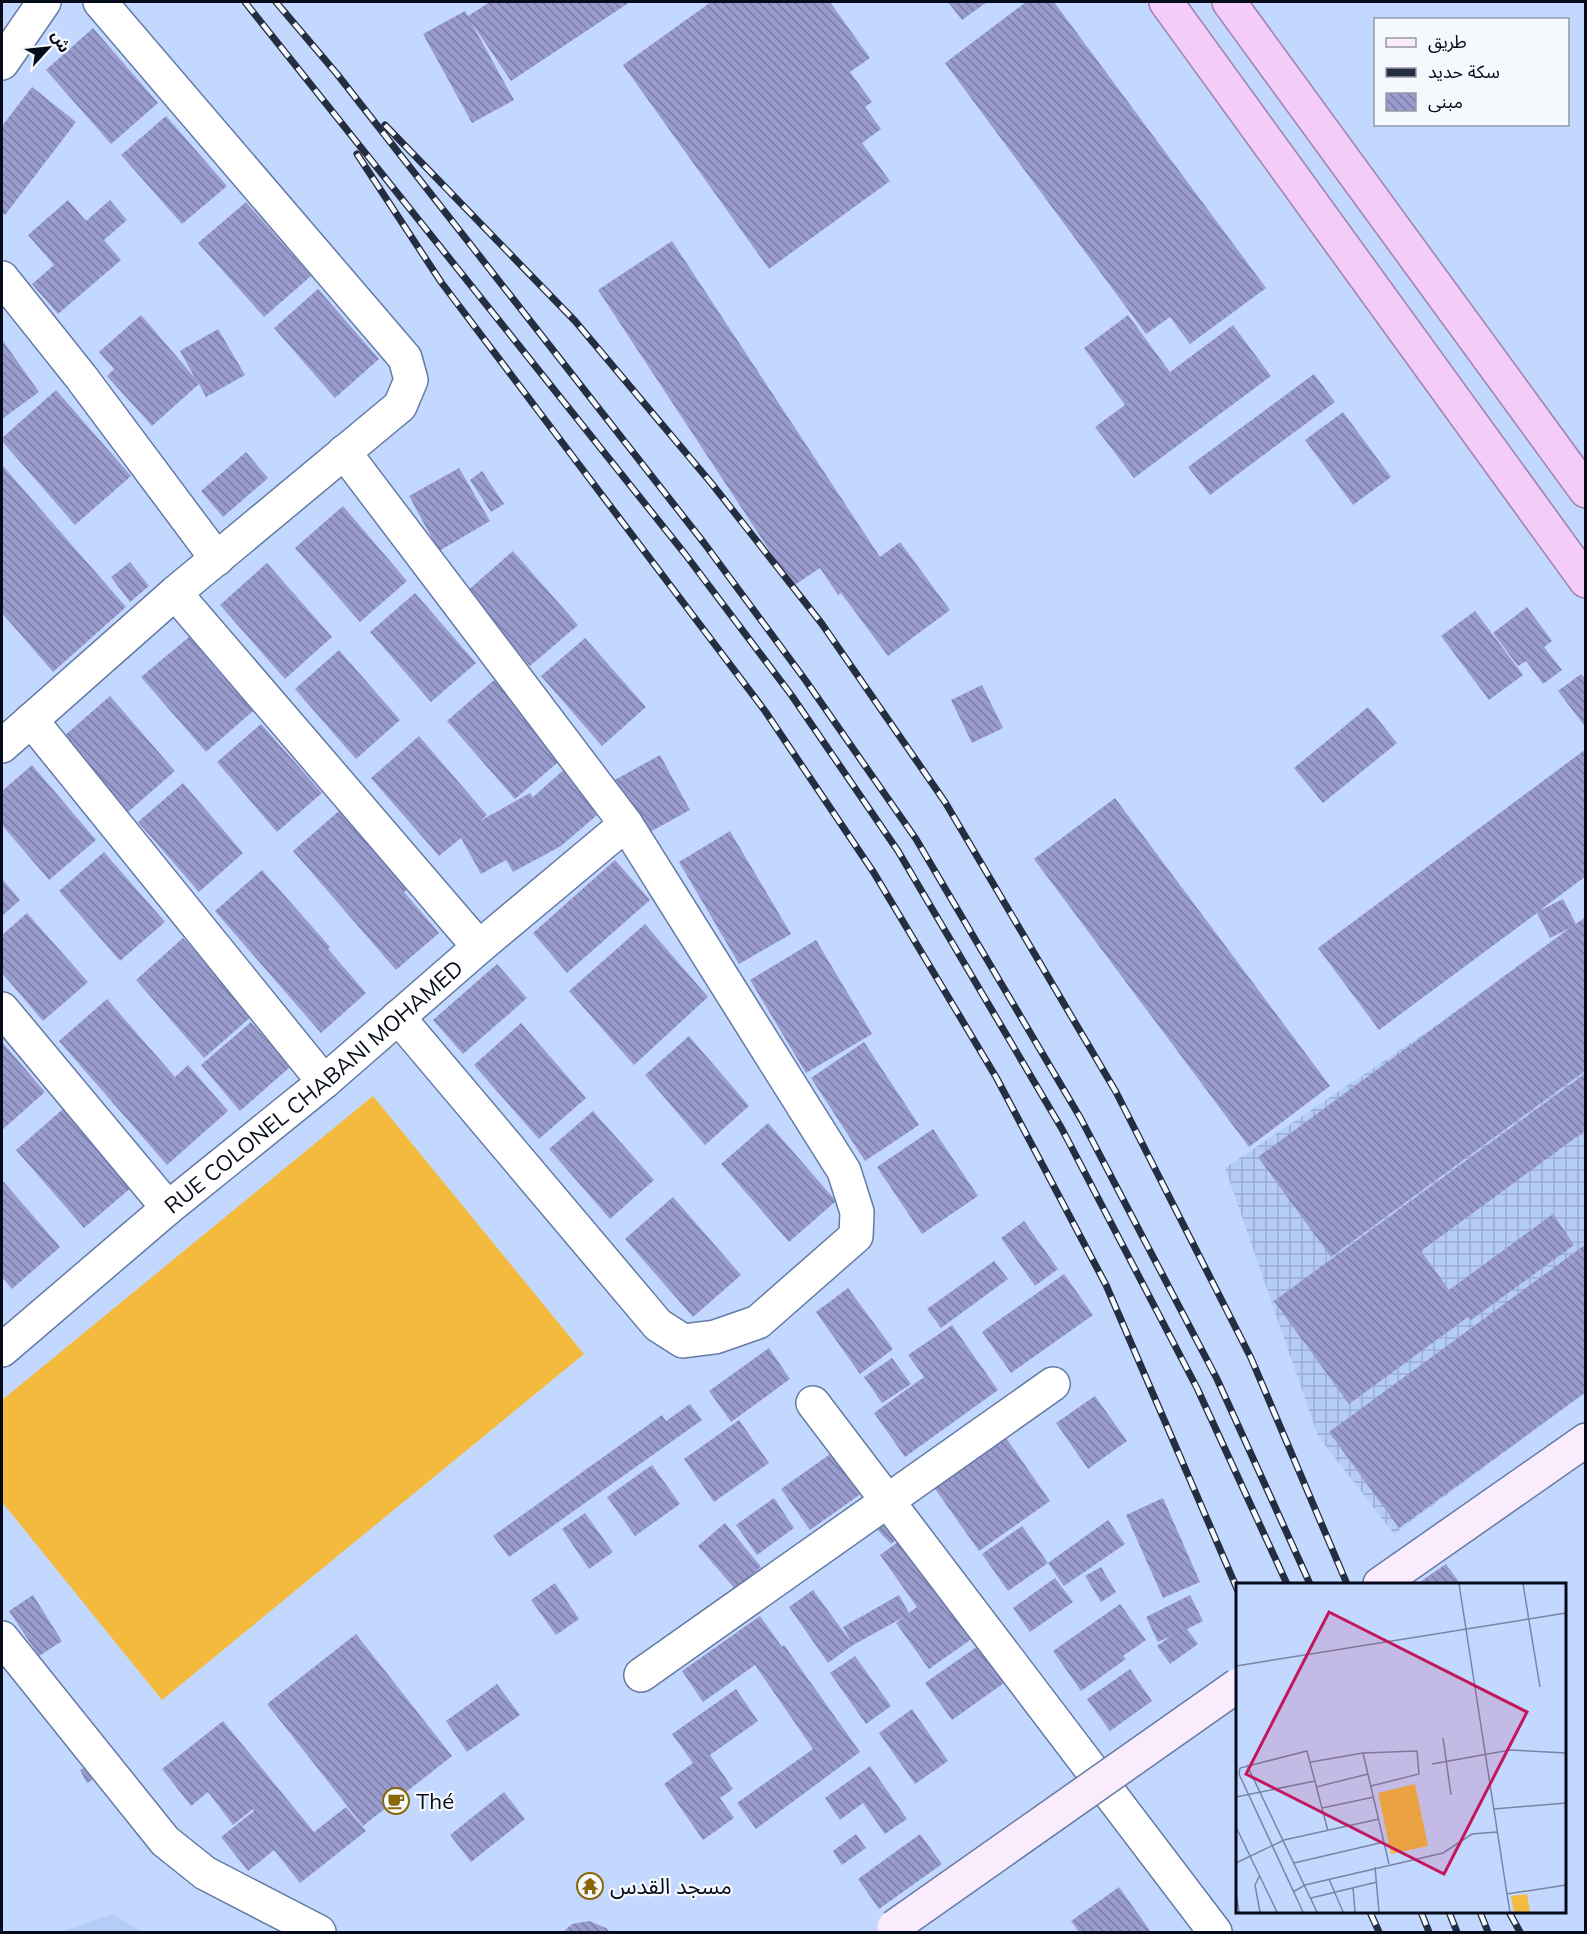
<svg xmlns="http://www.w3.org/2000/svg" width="1587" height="1934" viewBox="0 0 1587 1934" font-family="Mulish,'Noto Sans Arabic',sans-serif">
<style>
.built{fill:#b5ccf7}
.industrial{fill:url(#industrial-grid)}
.pitch{fill:#f3ba3e}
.building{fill:url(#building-back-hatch)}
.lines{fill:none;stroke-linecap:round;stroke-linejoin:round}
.minor-casing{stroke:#647aa5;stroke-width:36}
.secondary-casing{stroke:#647aa5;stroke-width:36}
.trunk-casing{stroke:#9e80aa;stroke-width:36}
.minor{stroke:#fff;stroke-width:33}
.secondary{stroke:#faecfd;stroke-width:33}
.trunk{stroke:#f3ccf8;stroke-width:33}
.rail-casing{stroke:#252d41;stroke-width:7}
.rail{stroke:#f5f8fd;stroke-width:4.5;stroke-dasharray:14;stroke-linecap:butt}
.secondary-bridge-casing{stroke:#647aa5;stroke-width:36;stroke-linecap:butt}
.secondary-bridge{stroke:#faecfd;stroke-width:33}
.labels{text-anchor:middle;stroke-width:4.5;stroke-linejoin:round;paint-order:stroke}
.street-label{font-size:22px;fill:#050b1b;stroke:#f5f8fd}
.poi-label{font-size:22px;fill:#050b1b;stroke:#f5f8fd;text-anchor:start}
.inset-road{fill:none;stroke:#7786a3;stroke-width:1.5}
.view{fill:#c2185b;fill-opacity:0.15;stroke:#c2185b;stroke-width:3}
.inset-edge{fill:none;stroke:#050b1b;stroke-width:3}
</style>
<defs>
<pattern id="industrial-grid" width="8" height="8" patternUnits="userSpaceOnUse" patternTransform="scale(1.5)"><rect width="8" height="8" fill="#b5ccf7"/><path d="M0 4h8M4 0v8" fill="none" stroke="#9aaed3"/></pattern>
<pattern id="building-back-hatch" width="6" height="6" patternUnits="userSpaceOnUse" patternTransform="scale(1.5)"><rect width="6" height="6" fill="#9a9cce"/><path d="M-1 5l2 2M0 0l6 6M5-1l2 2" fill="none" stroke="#7c7da6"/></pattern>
</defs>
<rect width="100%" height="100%" fill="#c3d8fe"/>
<path class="built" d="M113 1914 142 1932H60Z"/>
<path class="industrial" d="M1585 917V1393L1394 1534 1318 1436 1225 1168 1428 1031Z"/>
<path class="pitch" d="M373 1096 584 1354 162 1700 2 1502V1400Z"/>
<path class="building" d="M490 2H630L511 81 471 22 514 100 472 123 423 34 465 11 468 16Z
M711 2H830L870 58 850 72 872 102 865 107 881 129 862 143 890 181 769 269 623 65Z
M948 2H987L962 20Z
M1026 2H1054L1266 288 1190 344 1170 317 1146 334 945 63Z
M93 28 158 103 111 144 46 70Z
M32 87 76 122 5 215 2 213V126Z
M166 116 227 186 182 224 121 155Z
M68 200 86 221 110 200 127 220 104 240 121 260 58 314 32 284 54 265 28 235Z
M246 202 311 276 264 317 198 243Z
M672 241 880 557 900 542 950 610 888 656 841 593 838 595 820 568 793 586 598 290Z
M318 289 379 359 335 398 274 328Z
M141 315 195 378 180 351 218 329 245 375 206 397 199 384 152 426 107 376 114 369 99 352Z
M1128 315 1170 372 1233 325 1271 376 1134 478 1095 427 1125 405 1084 348Z
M3 341 39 392 2 419V342Z
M1314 374 1335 402 1210 495 1188 467Z
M56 390 131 476 75 525 2 441V438Z
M1343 412 1391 477 1353 505 1305 440Z
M246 452 268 478 223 517 201 491Z
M2 465 126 607 53 672 2 613Z
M459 468 490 521 439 551 409 496Z
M482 471 504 504 491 512 470 480Z
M343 506 407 581 360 622 295 548Z
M513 551 578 625 530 666 466 592Z
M130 562 149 586 130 602 111 577Z
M267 563 332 637 285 679 220 605Z
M415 593 476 663 431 702 370 632Z
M1527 607 1552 641 1544 647 1562 670 1543 684 1526 661 1518 666 1493 633Z
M1475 611 1523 675 1489 700 1441 636Z
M189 637 253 711 206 752 141 677Z
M585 638 646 707 602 746 541 676Z
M339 650 400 720 356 759 295 689Z
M1581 674 1586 679V728L1558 691Z
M494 680 563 758 515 799 447 721Z
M982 685 1003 728 972 743 951 700Z
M110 696 175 771 128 812 63 737Z
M1368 707 1397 743 1323 803 1294 768Z
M261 724 322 793 277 832 217 762Z
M419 736 487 815 480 821 530 793 533 797 567 767 604 809 561 846 513 872 506 860 481 874 461 838 439 856 371 778Z
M1586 749V876L1539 911 1563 899 1576 924 1586 917V1070L1331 1257 1258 1157 1570 928 1550 938 1537 913 1379 1030 1318 948Z
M660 755 690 810 641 837 611 782Z
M32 765 96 840 49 880 2 825V791Z
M183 783 243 853 199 892 138 822Z
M1115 798 1330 1086 1249 1147 1034 859Z
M340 810 409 888 404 892 439 933 396 970 293 851Z
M730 831 791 934 739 964 679 862Z
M104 852 165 922 120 961 59 891Z
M615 860 650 900 567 973 533 933Z
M262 870 330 947 328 949 366 993 321 1033 215 911Z
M2 879 20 900 2 916Z
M27 913 88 982 43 1021 2 973V935Z
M645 924 708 997 634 1065 569 991Z
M183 938 252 1016 204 1058 136 980Z
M816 940 872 1034 806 1073 750 980Z
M497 964 527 998 463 1054 433 1020Z
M107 999 175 1077 188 1065 228 1111 167 1165 59 1041Z
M251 1022 290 1067 240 1111 201 1065Z
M521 1023 586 1098 539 1139 474 1065Z
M689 1036 749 1106 705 1145 645 1075Z
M2 1042 45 1092 2 1130Z
M864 1042 919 1125 865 1161 811 1078Z
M1586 1073V1130L1421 1251 1449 1290 1553 1214 1574 1245 1471 1320 1468 1317 1349 1404 1274 1301Z
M63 1109 132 1187 84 1228 16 1150Z
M593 1111 654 1180 610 1219 549 1149Z
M768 1123 836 1201 789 1242 721 1164Z
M933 1129 978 1196 922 1234 877 1167Z
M2 1180 60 1247 12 1289 2 1277Z
M673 1197 741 1275 693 1317 625 1239Z
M1024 1221 1058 1269 1035 1286 1001 1238Z
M1586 1244V1392L1399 1528 1329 1432Z
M994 1261 1008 1279 941 1328 927 1309Z
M1064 1274 1093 1315 1011 1373 982 1332Z
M848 1288 893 1349 860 1374 816 1312Z
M952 1325 998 1390 905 1457 874 1413 924 1377 908 1355Z
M769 1348 790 1379 731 1422 709 1391Z
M892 1358 911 1384 882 1403 864 1377Z
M1095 1396 1127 1441 1088 1469 1056 1423Z
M690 1404 702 1420 509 1557 493 1536 662 1415 666 1421Z
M739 1420 769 1463 714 1502 684 1459Z
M1004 1435 1050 1501 979 1551 933 1486Z
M833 1452 862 1493 810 1530 781 1489Z
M652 1465 680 1504 635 1536 607 1497Z
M774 1498 794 1528 757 1555 736 1525Z
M1163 1498 1200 1582 1163 1598 1126 1515Z
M886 1509 906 1531 891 1544 871 1523Z
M585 1513 613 1552 589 1569 562 1529Z
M1108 1520 1125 1544 1064 1586 1048 1563 1008 1591 982 1554 1022 1526 1048 1563Z
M725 1523 761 1567 735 1589 698 1546Z
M902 1539 973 1638 929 1669 896 1623 904 1617 853 1645 828 1663 789 1607 813 1590 851 1642 843 1627 899 1595 909 1613 917 1607 880 1555Z
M1446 1564 1459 1582 1455 1584H1417Z
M1101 1567 1116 1592 1101 1602 1085 1576Z
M1055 1578 1073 1602 1030 1632 1013 1608Z
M555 1583 579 1619 556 1635 531 1600Z
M33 1595 62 1641 39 1656 9 1611Z
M1190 1595 1203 1621 1187 1629 1198 1644 1170 1664 1157 1646 1171 1636 1158 1642 1146 1617Z
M1120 1604 1146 1640 1123 1656 1126 1659 1081 1691 1053 1651Z
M760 1616 782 1647 784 1645 860 1752 756 1829 737 1803 813 1749 755 1665 703 1702 682 1671Z
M356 1634 452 1756 363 1826 267 1704Z
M978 1646 1004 1683 952 1720 925 1683Z
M855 1656 891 1706 866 1724 830 1673Z
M1130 1669 1152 1701 1110 1731 1087 1699Z
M497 1684 520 1715 467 1752 446 1721Z
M736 1689 758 1721 710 1755 733 1789 720 1798 734 1818 703 1840 664 1784 693 1763 672 1734Z
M912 1709 948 1761 915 1784 879 1733Z
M223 1721 314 1832 346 1807 366 1831 300 1883 274 1850 248 1871 221 1837 254 1811 253 1809 233 1825 208 1792 191 1806 162 1769Z
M105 1756 112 1769 87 1783 80 1770Z
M870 1766 907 1819 885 1834 863 1803 840 1820 825 1798Z
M504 1792 525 1819 471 1862 450 1835Z
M856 1834 866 1848 842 1865 833 1851Z
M920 1834 942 1864 879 1909 858 1879Z
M1119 1887 1151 1932H1079L1071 1921Z
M589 1921 606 1928 610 1932H563L572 1924Z"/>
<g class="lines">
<defs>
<g id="minor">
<path d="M2 63 44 2"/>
<path d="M2 278 81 377 217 559"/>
<path d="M344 452 626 824 844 1171 857 1212 856 1236 758 1322 715 1337 683 1341 658 1325 398 1017"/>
<path d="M175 593 479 947"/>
<path d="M31 720 324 1082"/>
<path d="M2 746 175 593 400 406 411 380 405 358 100 2"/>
<path d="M2 1009 168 1208"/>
<path id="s1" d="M2 1350 168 1208 324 1082 479 947 626 824"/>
<path d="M813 1403 1215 1932"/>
<path d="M2 1638 165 1841 205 1873 319 1932"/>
<path d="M641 1675 1053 1384"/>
</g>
<path id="secondary" d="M1380 1584 1586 1440"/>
<path id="trunk" d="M1166 2 1586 581
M1229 2 1586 491"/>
</defs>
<use href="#minor" class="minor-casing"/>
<use href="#secondary" class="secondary-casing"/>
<use href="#trunk" class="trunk-casing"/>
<use href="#minor" class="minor"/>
<use href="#secondary" class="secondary"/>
<use href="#trunk" class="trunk"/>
<defs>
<path id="rail" d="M245 2 685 554 792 696 898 851 1062 1129 1197 1388 1287 1584
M276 2 337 74 704 543 806 681 916 839 1081 1119 1217 1379 1310 1584
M385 125 575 321 712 484 822 624 945 802 1116 1092 1251 1358 1347 1584
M357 154 441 282 765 711 874 873 996 1077 1106 1285 1238 1591
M1370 1912 1379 1932
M1421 1912 1429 1932
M1449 1912 1457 1932
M1480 1912 1488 1932
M1509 1912 1520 1932"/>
</defs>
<use href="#rail" class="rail-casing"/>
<use href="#rail" class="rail"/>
<defs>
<path id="secondary-bridge" d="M894 1927 1238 1685"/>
</defs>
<use href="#secondary-bridge" class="secondary-bridge-casing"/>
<use href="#secondary-bridge" class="secondary-bridge"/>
</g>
<defs>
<symbol id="cafe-ring" viewBox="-11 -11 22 22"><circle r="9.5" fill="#f5f8fd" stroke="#8b6606" stroke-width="1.5"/><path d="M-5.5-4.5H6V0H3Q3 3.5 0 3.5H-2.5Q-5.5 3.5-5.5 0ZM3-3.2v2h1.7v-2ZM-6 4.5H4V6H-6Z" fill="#8b6606"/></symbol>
<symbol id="temple-ring" viewBox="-11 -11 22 22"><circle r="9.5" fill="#f5f8fd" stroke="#8b6606" stroke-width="1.5"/><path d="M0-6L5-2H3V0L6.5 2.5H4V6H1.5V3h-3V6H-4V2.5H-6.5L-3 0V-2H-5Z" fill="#8b6606"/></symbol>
</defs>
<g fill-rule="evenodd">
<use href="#cafe-ring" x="381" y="1786" width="30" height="30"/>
<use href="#temple-ring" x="575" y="1871" width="30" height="30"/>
</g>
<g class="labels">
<g class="street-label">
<text dy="8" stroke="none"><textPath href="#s1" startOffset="408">RUE COLONEL CHABANI MOHAMED</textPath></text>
</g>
<g class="poi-label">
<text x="416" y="1809">Thé</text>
<text x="610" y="1894">مسجد القدس</text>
</g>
</g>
<g transform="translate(1236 1583)">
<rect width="330" height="330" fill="#c3d8fe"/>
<path d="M291 311 294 329H278L275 313Z" fill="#f3ba3e"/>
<path d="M179 201 192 263 155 271 142 210Z" fill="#f3ba3e"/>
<path class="inset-road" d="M223 1 271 311 330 302M287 1 304 104M0 83 330 30M207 155 215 212M127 170 153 281M75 179 127 170 181 168 183 191 135 203M196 181 274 167 330 170M11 182 81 329M80 204 132 191M0 214 79 198M86 225 138 214M258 226 330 220M0 244 41 329M0 280 48 257 143 236M58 280 148 259M139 284 143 329M93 296 107 329M117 304 119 329M0 309 3 329M57 309 69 302 207 270 236 251 261 249M271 311 274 329M75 315 141 299M24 329 19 302 24 292M67 329 3 191 4 185 71 168 92 248"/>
<path class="view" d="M93 29 291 129 208 291 10 191Z"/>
<rect width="330" height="330" class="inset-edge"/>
</g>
<rect width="1587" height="1934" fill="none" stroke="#050b1b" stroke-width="6"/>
<rect x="1374" y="18" width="195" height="108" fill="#f5f8fd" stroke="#9599a3" stroke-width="1.5"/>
<rect x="1386" y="38" width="30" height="9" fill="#faecfd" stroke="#9599a3" stroke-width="1.5"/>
<text x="1428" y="48" font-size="18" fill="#050b1b">طريق</text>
<rect x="1386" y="68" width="30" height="9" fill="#252d41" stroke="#9599a3" stroke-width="1.5"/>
<text x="1428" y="78" font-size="18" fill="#050b1b">سكة حديد</text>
<rect x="1386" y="93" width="30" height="18" fill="url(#building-back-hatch)" stroke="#9599a3" stroke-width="1.5"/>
<text x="1428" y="108" font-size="18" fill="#050b1b">مبنى</text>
<g transform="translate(48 48) rotate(63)" stroke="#f5f8fd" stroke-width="4.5" paint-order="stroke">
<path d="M0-4.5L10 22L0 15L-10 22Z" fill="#050b1b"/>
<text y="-9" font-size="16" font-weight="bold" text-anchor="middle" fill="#050b1b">ش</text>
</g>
</svg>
